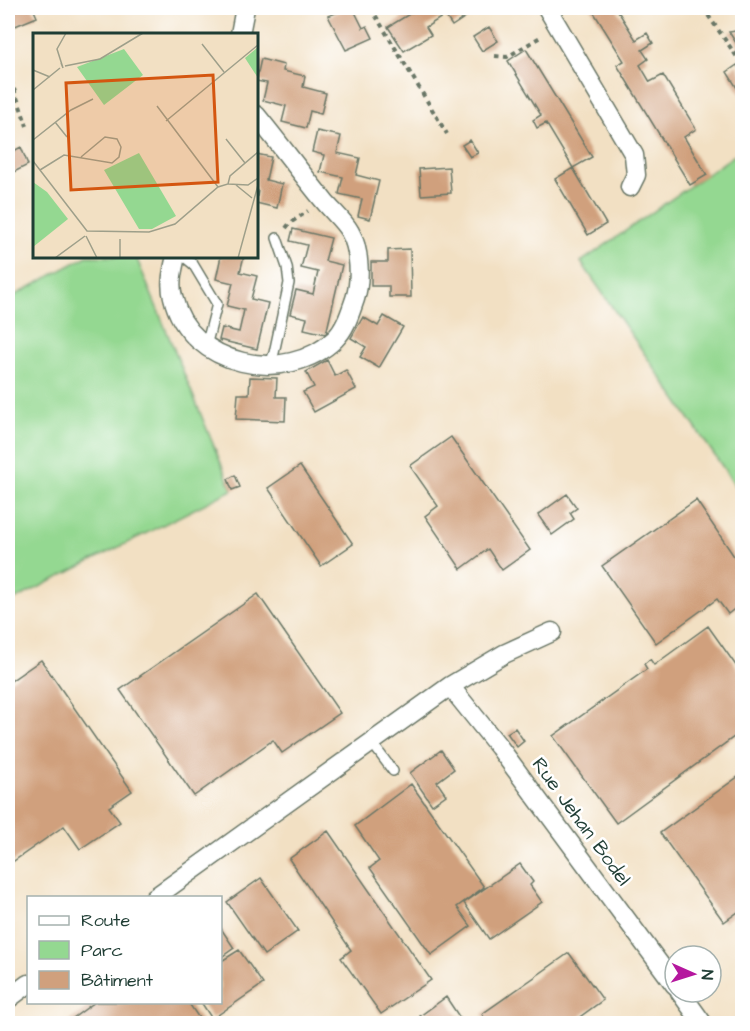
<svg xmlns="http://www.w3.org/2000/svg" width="750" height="1031" viewBox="0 0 750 1031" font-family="'Architects Daughter',sans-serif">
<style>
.green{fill:#94d891;stroke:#5a8a62;stroke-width:1.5}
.building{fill:#d0a07d}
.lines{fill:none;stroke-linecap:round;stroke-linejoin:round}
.lane-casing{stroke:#697666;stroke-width:12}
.street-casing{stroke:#697666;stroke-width:21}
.path{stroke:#697666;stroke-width:4;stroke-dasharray:4.5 4.5;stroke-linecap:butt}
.lane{stroke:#fff;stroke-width:9}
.street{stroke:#fff;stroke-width:18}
.labels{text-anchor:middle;stroke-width:5;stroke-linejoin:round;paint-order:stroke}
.street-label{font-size:20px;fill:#1f3d34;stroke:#fff}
.inset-road{fill:none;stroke:#9e9f8a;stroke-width:1.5}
.view{fill:#d45610;fill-opacity:0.15;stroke:#d45610;stroke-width:3}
.inset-edge{fill:none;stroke:#1f3d34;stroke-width:3}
</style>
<rect width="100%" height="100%" fill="#fff"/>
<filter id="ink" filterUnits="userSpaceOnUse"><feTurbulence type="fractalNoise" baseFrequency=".0167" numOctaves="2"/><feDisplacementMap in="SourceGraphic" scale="12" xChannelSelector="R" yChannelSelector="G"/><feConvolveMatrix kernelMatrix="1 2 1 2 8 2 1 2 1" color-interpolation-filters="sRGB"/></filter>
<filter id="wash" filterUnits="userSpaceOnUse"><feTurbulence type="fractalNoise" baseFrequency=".008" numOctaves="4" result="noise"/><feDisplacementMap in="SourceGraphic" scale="24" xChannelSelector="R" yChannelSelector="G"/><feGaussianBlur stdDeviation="1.35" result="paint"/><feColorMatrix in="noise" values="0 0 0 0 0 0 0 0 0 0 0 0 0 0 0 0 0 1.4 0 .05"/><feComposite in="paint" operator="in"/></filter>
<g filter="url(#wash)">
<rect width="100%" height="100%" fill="#f2e0c3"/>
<path class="green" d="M742 150V495L581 262Z
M87 256 136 257 232 490 8 603V299Z"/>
<g id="blocks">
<path class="building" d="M8 8H33L37 17 8 29Z
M348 8H353L363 28 367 26 373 38 346 50 328 16Z
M419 8H467L470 14 452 26 445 15 426 27 431 35 404 51 388 27Z
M591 8H616L636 40 647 33 653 43 642 50 648 59 640 65 650 82 663 75 696 129 684 137 707 175 690 185 617 65 624 61Z
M489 27 498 41 482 51 473 37Z
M742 30V52L729 32Z
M526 49 592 157 573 168 546 123 537 128 533 120 541 115 508 61Z
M261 59 284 65 283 71 305 76 303 87 326 93 321 114 310 111 306 128 282 122 286 106 263 100 267 83 256 81Z
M737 65 742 74V96L727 72Z
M317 131 341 136 337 153 360 158 356 175 379 181 370 219 358 216 362 199 339 194 343 177 320 172 324 155 312 152Z
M470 140 478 153 470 157 462 145Z
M21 147 28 165 8 175V154Z
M256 154 271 157 266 180 282 184 277 208 256 203 258 191H256Z
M449 167 451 193 421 195 419 169Z
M573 168 606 224 588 235 555 179Z
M293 229 331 238 325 261 342 265 326 334 304 329 307 318 290 314 296 290 313 294 318 272 301 268 307 245 290 241Z
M410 249 411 297H389V286H371V262H388V250Z
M221 256H244L240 272 257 276 251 299 268 303 257 349 219 340 222 328 239 332 244 310 227 306 233 283 216 279Z
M384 316 403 327 379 368 360 357 366 347 351 338 363 317 378 326Z
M327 360 335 376 346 370 356 389 314 412 303 392 314 387 306 372Z
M250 377 277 378 276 397H286L285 421 236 419 238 394H249Z
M451 437 530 550 502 570 488 549 461 569 425 516 438 506 410 466Z
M300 466 353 544 321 566 268 488Z
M235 475 240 487 232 490 228 479Z
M567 494 577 508 570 513 574 519 552 535 538 515Z
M696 500 742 568V603L728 614 717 599 656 643 602 566Z
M258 594 340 713 282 753 273 740 194 796 120 690Z
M708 626 742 674V731L616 823 553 736 647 669 644 664 650 659 654 665Z
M41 660 132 791 109 807 120 822 80 849 64 826 8 865V683Z
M515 728 524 741 517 747 507 733Z
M441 750 454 769 437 782 446 795 432 805 410 773Z
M742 774V909L724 922 660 833Z
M411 784 484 887 457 907 471 926 431 955 370 868 379 861 355 826Z
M328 831 431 980 381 1014 341 958 351 950 289 859Z
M520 864 533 882 530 885 542 902 489 939 464 903Z
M261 878 298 931 264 955 227 902Z
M220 927 234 948 220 958Z
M239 950 263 984 212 1019 201 1002H220V962Z
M569 953 603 1000 570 1024H488L482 1014Z
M446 997 464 1024H425L420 1016Z
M95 1002H188L203 1024H65Z"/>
</g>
</g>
<g filter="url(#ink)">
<use href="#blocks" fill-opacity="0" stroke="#697666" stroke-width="1.5"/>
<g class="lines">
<defs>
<path id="lane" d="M183 256 193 264 217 304 206 346
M269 366 274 353 289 283 287 267 277 238
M372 743 393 771"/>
<path id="street" d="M547 8 634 155 636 175 630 187
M240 34 245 8
M176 256C173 269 169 284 173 297 189 367 287 386 335 339 346 328 350 313 355 299 361 281 360 249 350 232 344 221 332 211 324 201 301 173 279 143 256 115
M450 686 499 747 675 985
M154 898 450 686 504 654 552 632
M680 992 703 1024
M8 999 28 984"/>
</defs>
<use href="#lane" class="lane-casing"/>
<use href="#street" class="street-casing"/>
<path class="path" d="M371 8 447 134
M703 8 742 64
M495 56 507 57 542 36
M8 72 27 126
M286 228 290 223 308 211"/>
<use href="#lane" class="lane"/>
<use href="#street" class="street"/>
</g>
</g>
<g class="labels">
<g class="street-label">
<text transform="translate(582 821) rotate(54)" y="7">Rue Jehan Bodel</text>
</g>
</g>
<g transform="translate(33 33)">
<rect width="225" height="225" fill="#f2e0c3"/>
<path d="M225 14V45L212 25ZM91 16 110 42 71 72 44 34ZM106 120 143 183 119 196H106L71 137ZM0 149 14 159 35 186 0 214Z" fill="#94d891"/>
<path class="inset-road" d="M169 11 191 39M28 30 30 35 24 16 33 0M32 33 67 26 110 0M0 37 17 44M0 57 27 35M124 73 185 154M133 88 225 12M22 89 34 104M193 106 212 130M0 107 38 77 60 66M0 128 54 198 116 199 142 191 185 154 195 151 197 143 225 119M7 137 31 122 79 130 86 124 88 114 84 106 72 104 48 124M195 151 215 152 225 145M203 152 219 165M53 203 64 225M22 225 52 203M87 225V206M205 225 225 152"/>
<path class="view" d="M180 42 185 149 38 157 33 50Z"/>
<rect width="225" height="225" class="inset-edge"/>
</g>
<rect width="750" height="1031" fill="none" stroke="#fff" stroke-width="30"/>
<rect x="27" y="896" width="195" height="108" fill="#ffffff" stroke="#a5b1ae" stroke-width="1.5"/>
<rect x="39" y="916" width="30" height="9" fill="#ffffff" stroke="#a5b1ae" stroke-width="1.5"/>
<text x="81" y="926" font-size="18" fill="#1f3d34">Route</text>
<rect x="39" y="941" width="30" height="18" fill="#94d891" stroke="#a5b1ae" stroke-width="1.5"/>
<text x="81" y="956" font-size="18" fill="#1f3d34">Parc</text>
<rect x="39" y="971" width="30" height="18" fill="#d0a07d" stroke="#a5b1ae" stroke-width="1.5"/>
<text x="81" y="986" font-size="18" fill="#1f3d34">Bâtiment</text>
<g transform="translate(693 974) rotate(93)"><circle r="28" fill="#ffffff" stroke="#a5b1ae" stroke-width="1.5"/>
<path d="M0-4.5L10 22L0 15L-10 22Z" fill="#b5179e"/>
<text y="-9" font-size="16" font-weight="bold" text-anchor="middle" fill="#1f3d34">N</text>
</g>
</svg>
